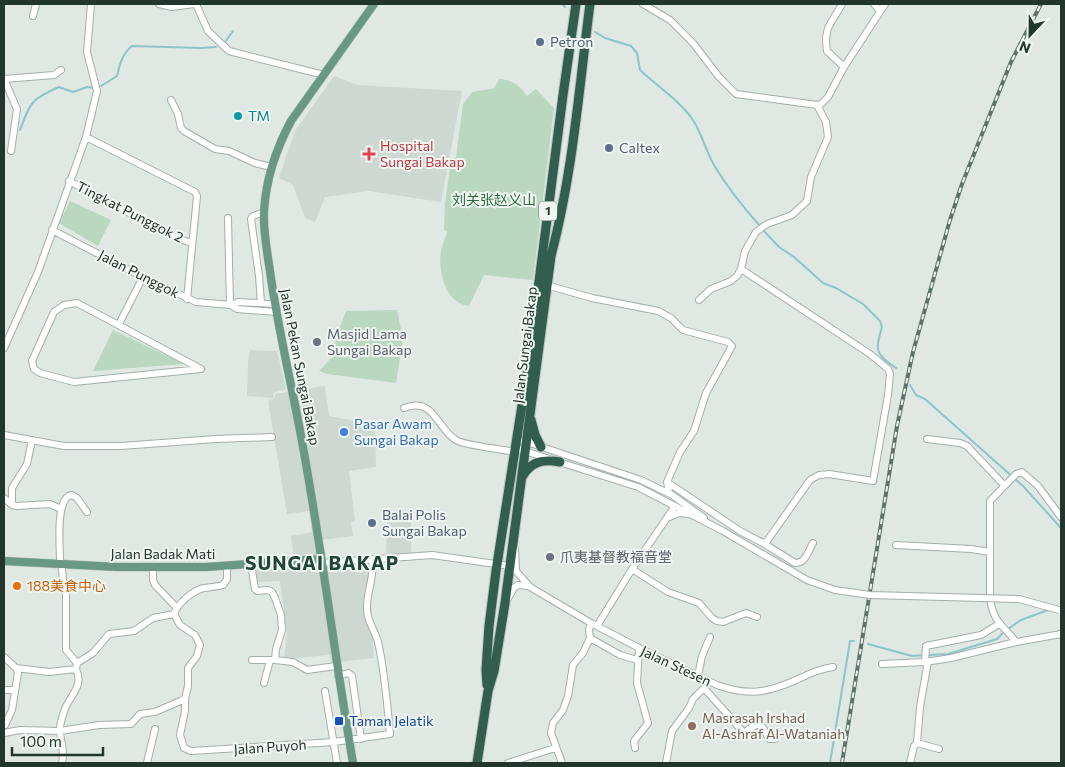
<svg xmlns="http://www.w3.org/2000/svg" width="1065" height="767" viewBox="0 0 1065 767" font-family="Commissioner,'Noto Sans SC',sans-serif">
<style>
.built{fill:#ced8d2}
.green{fill:#bad7bf}
.lines{fill:none;stroke-linecap:round;stroke-linejoin:round}
.stream{stroke:#8dc5c7;stroke-width:2}
.minor-casing{stroke:#a3afa9;stroke-width:8}
.major-casing{stroke:#bdc3c0;stroke-width:9}
.highway-casing{stroke:#bdc3c0;stroke-width:11}
.minor{stroke:#fff;stroke-width:6}
.major{stroke:#699887;stroke-width:8}
.highway{stroke:#325e50;stroke-width:9}
.rail-casing{stroke:#5d726a;stroke-width:4}
.rail{stroke:#eff5f1;stroke-width:2;stroke-dasharray:5.5;stroke-linecap:butt}
.minor-bridge-casing{stroke:#a3afa9;stroke-width:8;stroke-linecap:butt}
.minor-bridge{stroke:#fff;stroke-width:6}
.service-dot{fill:#5c6f8a;stroke:#eff5f1;stroke-width:2}
.culture-dot{fill:#0f9aa8;stroke:#eff5f1;stroke-width:2}
.health-dot{fill:#e0444e;stroke:#eff5f1;stroke-width:2}
.worship-dot{fill:#6b7280;stroke:#eff5f1;stroke-width:2}
.shop-dot{fill:#3f7fe0;stroke:#eff5f1;stroke-width:2}
.food-dot{fill:#e8710a;stroke:#eff5f1;stroke-width:2}
.transit-dot{fill:#1a4fb4;stroke:#eff5f1;stroke-width:2}
.education-dot{fill:#8d6e63;stroke:#eff5f1;stroke-width:2}
.labels{text-anchor:middle;stroke-width:4;stroke-linejoin:round;paint-order:stroke}
.shield{fill:#eff5f1;stroke:#606f68;stroke-width:1}
.shield-label{font-size:12px;font-weight:bold;fill:#22362e}
.service-label{font-size:14px;fill:#4e5e75;stroke:#eff5f1;text-anchor:start}
.culture-label{font-size:14px;fill:#0d838f;stroke:#eff5f1;text-anchor:start}
.health-label{font-size:14px;fill:#be3a42;stroke:#eff5f1;text-anchor:start}
.park-label{font-size:14px;fill:#326840;stroke:#eff5f1}
.street-label{font-size:14px;fill:#22362e;stroke:#eff5f1}
.worship-label{font-size:14px;fill:#5b616d;stroke:#eff5f1;text-anchor:start}
.shop-label{font-size:14px;fill:#366cbe;stroke:#eff5f1;text-anchor:start}
.food-label{font-size:14px;fill:#c56008;stroke:#eff5f1;text-anchor:start}
.education-label{font-size:14px;fill:#785e54;stroke:#eff5f1;text-anchor:start}
.transit-label{font-size:14px;fill:#164399;stroke:#eff5f1;text-anchor:start}
.district-label{font-size:19px;font-weight:bold;letter-spacing:1px;fill:#214538;stroke:#eff5f1}
</style>
<rect width="100%" height="100%" fill="#dfe8e3"/>
<path class="built" d="M334 76 358 85 462 91 441 202 369 191 325 197 315 222 305 218 293 185 279 178 295 131Z
M250 350 277 351 286 389 273 393 274 398 247 396 248 363Z
M325 386 329 416 375 425 376 467 349 471 355 521 351 522 353 536 322 540 327 565 369 563 374 658 331 663 330 655 284 659 287 633 280 581 257 582 254 566 294 559 291 536 312 532 309 511 287 514 268 401 275 398V394Z
M411 522V554L386 556 387 523Z"/>
<path class="green" d="M499 79C513 80 519 85 527 96L536 89 554 108 533 280 484 275 469 306C445 303 438 272 441 251 442 245 445 239 447 232L444 230 445 204 450 167 456 157 463 104 472 92 495 88Z
M70 201 111 220 98 246 59 223Z
M397 310 403 339 396 383 327 374 319 371 333 356 337 335 346 311Z
M113 330 184 364 93 371Z"/>
<g class="lines">
<path class="stream" d="M562 4 565 7
M595 32 605 38 631 46 637 53 640 70C657 86 680 101 693 120 702 134 706 151 714 165 727 187 743 207 760 226
M225 42 233 31
M101 86 117 76C120 64 122 54 132 46L201 48 216 47
M20 130C30 103 31 99 59 87L73 92 87 87 93 88
M763 230 779 247 794 257 823 283 836 288 863 304 880 321 882 327C875 351 875 354 896 368
M910 385 916 395 925 399 1023 486 1061 528
M1008 629 1021 620 1048 610
M868 644 912 656 948 654 997 639 1004 632
M830 763 850 641H854"/>
<defs>
<path id="minor" d="M159 4 172 7 194 4
M196 4 208 31 229 51 324 75
M643 4 670 20 693 43 719 77 736 94 817 105 821 104 828 97 844 67 885 4
M842 4C832 23 823 27 827 51L844 67
M874 4 880 11
M33 16 36 4
M4 79 17 109 11 151
M4 79 54 75 61 70
M171 100 178 114 181 128 184 131 215 149 229 151 255 163 271 167
M86 137 97 91 87 52 91 4
M69 181 179 239 192 243
M228 218 230 305
M52 230 143 277 196 302 231 305 237 309 277 312
M546 285 592 298 658 311 671 318 683 330 728 342 732 346 706 393 694 431 680 452 667 482 669 493
M699 300 711 289 731 281 737 276 741 269 745 251 756 232 767 224 792 215 807 201 811 177 828 137 826 122 817 105
M77 303 201 369 74 382 40 373 34 369 32 361 54 312 64 305Z
M261 303 259 276 251 219 253 216 264 212
M231 305 238 302 275 304
M119 324 143 277
M4 348 38 272 86 137 195 192 197 196 187 299
M404 408C434 396 437 429 456 440 466 446 502 449 514 452
M4 435 64 446H121L216 439 272 437
M927 439 960 443 967 446 1004 485
M524 441 641 480 672 495 704 518
M515 448 638 487 723 531
M667 482 740 531 763 543 767 541 810 480 819 475 829 474 873 481 888 395 890 374 888 369 870 354 741 269
M4 498 12 505 17 506 50 504 61 509
M12 505V488L27 464 32 440
M667 518 679 513 689 514
M763 543 795 563C806 563 808 551 813 543
M896 545 971 549 990 552
M515 549 516 571 530 587 591 623 639 648 717 685C748 696 767 693 796 680 809 674 819 669 833 667
M322 563 432 555 510 566
M251 564 255 589 257 591 268 590 272 592 275 598 281 615 282 630 276 649 275 660 293 662 307 670 336 666
M227 566V579L223 585C217 587 210 587 204 588 192 591 178 603 174 614L180 625 195 635 200 645 197 656 188 668V686L185 699V711L180 735 184 748 191 751 334 742 390 734C387 704 385 672 378 642 375 630 367 622 367 609 366 592 375 578 372 560
M153 567V580L155 585 176 607
M632 569 668 592 699 603 712 618 717 621 723 622 746 613 757 617
M507 600 514 588 518 585 529 586
M591 623 589 630 590 638 620 655 637 660
M597 626 632 569 675 506
M1016 642C1002 624 994 623 990 599V501L1016 474 1022 472 1038 486 1061 517
M4 657 16 668 18 673 12 710 5 725
M252 660H273
M928 661 920 707 917 743 939 749
M925 662 926 646 981 635 999 624
M77 663 66 650V594C61 582 64 571 60 560 60 546 55 497 72 495L77 498 87 512
M882 664 925 662 951 658 1016 642 1061 634
M16 668 49 672 76 669 77 663 93 653 109 634 134 631 153 618 174 614
M338 676 348 673 352 676 361 739
M698 676 702 656 710 637
M264 683 270 660
M704 688 744 733C760 721 760 721 769 739H775
M4 690H15
M325 691 337 763
M4 733 20 730 60 731 99 725 131 724 140 714 155 712 185 699
M635 748 634 741 648 723 637 683 639 648
M62 763C65 751 61 744 60 732 59 725 63 715 65 709 71 694 84 686 76 669
M147 763 155 729
M508 763 555 748
M562 763 551 733 553 723 563 710 568 696 573 665 583 653 590 638
M666 763 672 731 689 708 693 699 705 687
M910 763 914 746 917 743"/>
<path id="major" d="M4 561 117 567H206L321 559
M353 763C334 653 321 541 300 431 290 377 277 324 270 271 267 251 263 231 264 211 266 178 276 149 291 121L374 4"/>
<path id="highway" d="M531 420 535 435 541 447
M522 477C531 461 543 459 560 462
M487 685 486 670 489 626 496 571 528 367 563 95 576 4
M477 763 488 691 494 671 505 603 551 256C573 173 579 88 590 4"/>
</defs>
<use href="#minor" class="minor-casing"/>
<use href="#major" class="major-casing"/>
<use href="#highway" class="highway-casing"/>
<use href="#minor" class="minor"/>
<use href="#major" class="major"/>
<use href="#highway" class="highway"/>
<defs>
<path id="rail" d="M842 763 897 426 913 352 950 220 962 184 1011 62 1041 4"/>
</defs>
<use href="#rail" class="rail-casing"/>
<use href="#rail" class="rail"/>
<defs>
<path id="minor-bridge" d="M723 531 807 580 835 590 870 595 1019 599 1059 610"/>
</defs>
<use href="#minor-bridge" class="minor-bridge-casing"/>
<use href="#minor-bridge" class="minor-bridge"/>
</g>
<g class="service-dot">
<circle cx="540" cy="42" r="5"/>
<circle cx="609" cy="148" r="5"/>
<circle cx="372" cy="523" r="5"/>
</g>
<circle class="culture-dot" cx="238" cy="116" r="5"/>
<path class="health-dot" d="M366.5 146.5h5v5h5v5h-5v5h-5v-5h-5v-5h5z"/>
<g class="worship-dot">
<circle cx="317" cy="342" r="5"/>
<circle cx="550" cy="557" r="5"/>
</g>
<circle class="shop-dot" cx="344" cy="432" r="5"/>
<circle class="food-dot" cx="17" cy="586" r="5"/>
<rect class="transit-dot" x="334" y="716" width="10" height="10" rx="2.5"/>
<circle class="education-dot" cx="692" cy="726" r="5"/>
<g class="labels">
<rect class="shield" x="539" y="201.5" width="18" height="19" rx="4"/>
<g class="shield-label">
<text x="548" y="215">1</text>
</g>
<g class="service-label">
<text x="550" y="47">Petron</text>
<text x="619" y="153">Caltex</text>
<text x="382" y="520">Balai Polis<tspan x="382" dy="16">Sungai Bakap</tspan></text>
</g>
<g class="culture-label">
<text x="248" y="121">TM</text>
</g>
<g class="health-label">
<text x="380" y="151">Hospital<tspan x="380" dy="16">Sungai Bakap</tspan></text>
</g>
<g class="park-label">
<text x="494" y="205">刘关张赵义山</text>
</g>
<g class="street-label">
<text transform="translate(130 212) rotate(27)" y="5">Tingkat Punggok 2</text>
<text transform="translate(139 274) rotate(27)" y="5">Jalan Punggok</text>
<text transform="translate(525 345) rotate(-83)" y="5">Jalan Sungai Bakap</text>
<text transform="translate(300 367) rotate(79)" y="5">Jalan Pekan Sungai Bakap</text>
<text x="163" y="559">Jalan Badak Mati</text>
<text transform="translate(676 666) rotate(25)" y="5">Jalan Stesen</text>
<text transform="translate(270 747) rotate(-4)" y="5">Jalan Puyoh</text>
</g>
<g class="worship-label">
<text x="327" y="339">Masjid Lama<tspan x="327" dy="16">Sungai Bakap</tspan></text>
<text x="560" y="562">爪夷基督教福音堂</text>
</g>
<g class="shop-label">
<text x="354" y="429">Pasar Awam<tspan x="354" dy="16">Sungai Bakap</tspan></text>
</g>
<g class="food-label">
<text x="27" y="591">188美食中心</text>
</g>
<g class="education-label">
<text x="702" y="723">Masrasah Irshad<tspan x="702" dy="16">Al-Ashraf Al-Wataniah</tspan></text>
</g>
<g class="transit-label">
<text x="349" y="726">Taman Jelatik</text>
</g>
<g class="district-label">
<text x="322" y="570">SUNGAI BAKAP</text>
</g>
</g>
<rect width="1065" height="767" fill="none" stroke="#22362e" stroke-width="10"/>
<g transform="translate(1030 35) rotate(202)" stroke="#eff5f1" stroke-width="4" paint-order="stroke">
<path d="M0-4L9 19L0 12L-9 19Z" fill="#22362e"/>
<text y="-8" font-size="14" font-weight="bold" text-anchor="middle" fill="#22362e">N</text>
</g>
<path d="M12 747v8h91v-8" fill="none" stroke="#22362e" stroke-width="2.5"/>
<text x="20" y="747" font-size="15" fill="#22362e" stroke="#eff5f1" stroke-width="4" paint-order="stroke">100 m</text>
</svg>
